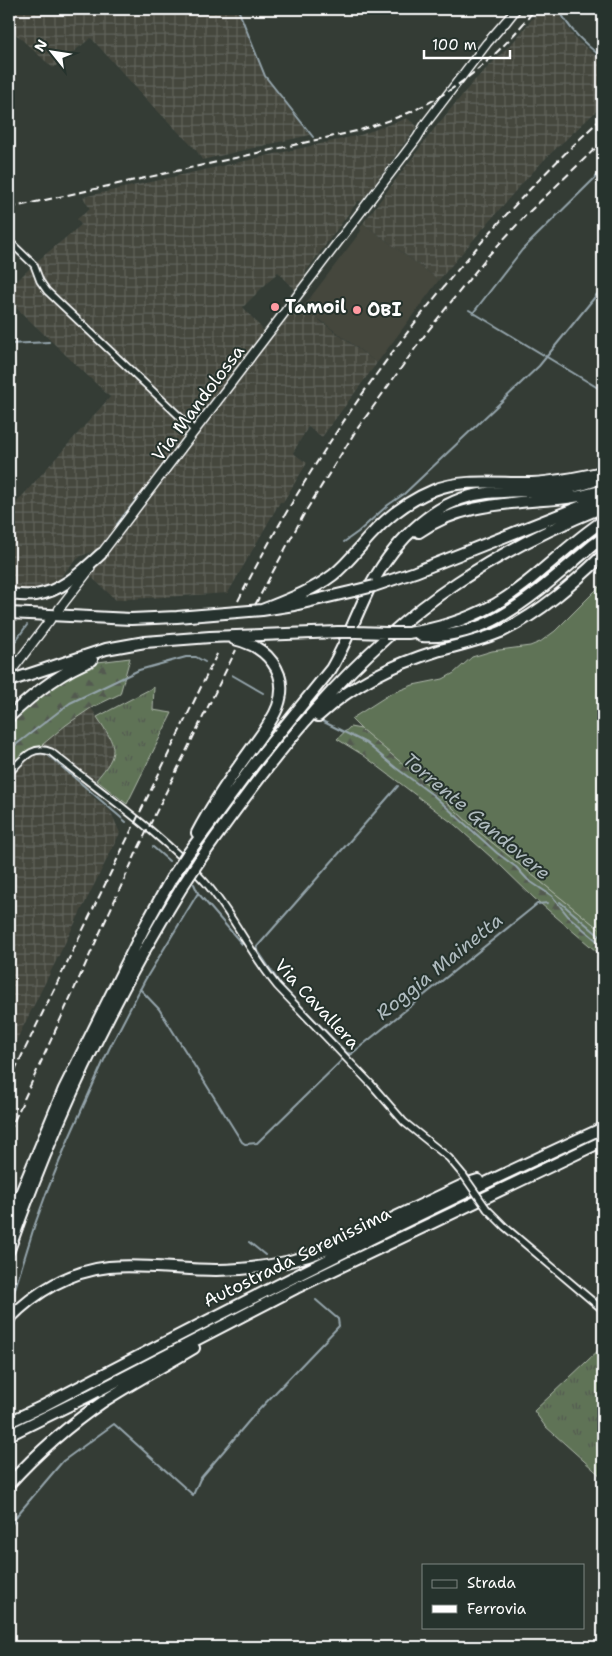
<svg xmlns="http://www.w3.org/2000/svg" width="612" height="1656" viewBox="0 0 612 1656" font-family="'Shantell Sans',sans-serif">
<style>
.built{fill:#44473e}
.industrial{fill:url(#industrial-grid)}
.grass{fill:url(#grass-tufts);stroke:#afb9ab}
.forest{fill:url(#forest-firs);stroke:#afb9ab}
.pitch{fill:#5f7357;stroke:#afb9ab}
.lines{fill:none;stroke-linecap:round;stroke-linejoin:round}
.stream{stroke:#95a5ac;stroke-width:2}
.minor-casing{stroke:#fff;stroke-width:9}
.secondary-casing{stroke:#fff;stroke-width:11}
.trunk-casing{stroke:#fff;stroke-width:14}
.motorway-casing{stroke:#fff;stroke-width:14}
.minor{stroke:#26332d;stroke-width:5.5}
.secondary{stroke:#26332d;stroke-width:8}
.trunk{stroke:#26332d;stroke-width:10}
.motorway{stroke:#26332d;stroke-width:10}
.rail{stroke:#fff;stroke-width:2;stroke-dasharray:8 4;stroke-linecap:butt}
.minor-bridge-casing{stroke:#fff;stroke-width:9;stroke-linecap:butt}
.trunk-bridge-casing{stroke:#fff;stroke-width:14;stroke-linecap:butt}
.minor-bridge{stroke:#26332d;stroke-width:5.5}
.trunk-bridge{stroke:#26332d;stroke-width:10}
.poi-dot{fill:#ff9aa2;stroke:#26332d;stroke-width:2}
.labels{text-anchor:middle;stroke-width:4;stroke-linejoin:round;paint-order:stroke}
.poi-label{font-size:18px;font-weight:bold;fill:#fff;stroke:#26332d;text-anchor:start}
.street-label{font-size:18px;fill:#fff;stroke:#26332d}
.water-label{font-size:19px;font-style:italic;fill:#b0bcc0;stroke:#26332d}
</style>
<defs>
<pattern id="industrial-grid" width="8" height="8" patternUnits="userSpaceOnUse" patternTransform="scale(1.25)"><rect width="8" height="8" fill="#44473e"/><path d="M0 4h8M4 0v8" fill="none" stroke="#60635b"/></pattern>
<pattern id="grass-tufts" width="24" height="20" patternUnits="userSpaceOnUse" patternTransform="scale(1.25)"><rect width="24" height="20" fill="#5f7357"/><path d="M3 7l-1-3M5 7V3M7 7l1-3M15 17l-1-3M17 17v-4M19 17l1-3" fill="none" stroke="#535a50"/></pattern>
<pattern id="forest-firs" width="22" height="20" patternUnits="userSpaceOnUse" patternTransform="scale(1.25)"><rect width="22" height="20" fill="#5f7357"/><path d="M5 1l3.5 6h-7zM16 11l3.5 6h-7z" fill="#535a50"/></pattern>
</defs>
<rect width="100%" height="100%" fill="#343c35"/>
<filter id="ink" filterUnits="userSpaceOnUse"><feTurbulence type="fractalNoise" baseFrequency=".02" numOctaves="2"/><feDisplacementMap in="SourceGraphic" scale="10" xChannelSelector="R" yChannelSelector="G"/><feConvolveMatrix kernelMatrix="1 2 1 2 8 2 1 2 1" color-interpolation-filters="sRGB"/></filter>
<g filter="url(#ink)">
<path class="built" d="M363 223 439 280 377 363 303 307 361 231 360 228Z"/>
<path class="industrial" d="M9 9H238L265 77 310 135 202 160 196 150 148 101 91 38 53 68 9 28Z
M540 9H555L575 38 603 62V105L547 157 517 189 439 280 363 223 434 129 473 82 514 41Z
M407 118 417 126 362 201H358L305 273 306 275 295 290 278 272 243 307 265 332 194 426 51 292 43 281 36 262 81 225 77 219 90 209 83 197 360 135Z
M31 267 39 286 191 430 100 549 81 556 71 565 52 587 47 589 9 590V511L110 397 9 301V289Z
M296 303 377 363 322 437 308 427 293 453 307 463 283 502H280L228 593 116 600 89 575Z
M91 708 108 733 113 746V755L111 761 86 791 111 812 120 833 9 1055V768L21 756 31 754 66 725Z"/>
<path class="grass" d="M154 687 153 710 172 713 127 804 96 780C120 752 117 747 97 717Z
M603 1346V1478L545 1426 534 1411Z"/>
<path class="forest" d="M130 658 120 694 91 708 66 725 31 754 21 756 9 768V723L25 706 50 687 90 663Z
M350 727 361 729 369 735 433 789 473 827 603 932V957L534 898 501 866 455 825 363 755 337 739Z"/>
<path class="pitch" d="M603 583V932L473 827 433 789 361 729 351 719 390 694 413 685 443 679 454 673 472 657 492 651 530 646 540 642 555 631Z"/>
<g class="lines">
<path class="stream" d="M238 9 265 76 313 137
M559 9C569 30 585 44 603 58
M469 310 603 391
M473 313 522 250 603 170
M9 344 49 342
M117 524 139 496
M344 542 358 532 388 505 404 494 539 366 603 287
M9 650 27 625
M232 675 263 693
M322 721 366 743 396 768 433 795 497 853 516 867 528 880 552 896 568 916 603 946
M9 750 70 703 139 670 186 657H196L205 662
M36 754 41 753 48 755 126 822
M153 847 169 861
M198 893 242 944
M560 902 603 939
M140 989 159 1009 242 1142 245 1144 257 1143 341 1061
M352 1054 347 1053 281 985 256 948 398 786
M350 1055 531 909 537 904 548 903
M249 1242 265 1255
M9 1279 17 1282
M14 1292 34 1227 46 1194 69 1138 109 1049 145 980 198 893 194 884
M9 1529 18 1514 63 1461 114 1424 193 1495 200 1479 254 1415 339 1326 338 1319 316 1300"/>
<defs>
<path id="minor" d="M9 241 34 265 40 281 47 291 195 431
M9 773C22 760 32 744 51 752 103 794 160 832 205 882 233 914 250 953 277 986L371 1084 404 1122 449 1158 464 1176
M487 1209 505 1227 603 1310"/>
<path id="secondary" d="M505 23 516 9
M98 558 417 138 426 123 487 43 507 20
M59 609 90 569
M9 674 50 620"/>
<path id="trunk" d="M419 532C457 506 499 504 543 500 564 499 583 497 603 490
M374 586 415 572 602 498
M9 594C18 595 27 596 36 595 63 591 82 571 101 554
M262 610C287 600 312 591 333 575 347 564 358 549 370 536 387 517 410 500 434 490 464 478 501 484 532 483 556 482 580 477 603 472
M9 613 131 619 177 617 262 610 294 605 354 591
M356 632 386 633
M408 633C439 629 466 620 494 605 534 582 565 546 603 521
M421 636C493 640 542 587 593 545L603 538
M9 681 106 649 145 642 210 637 338 632
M318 716C353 684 392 665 437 651 459 645 482 640 503 631 541 612 573 584 603 555
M9 717C33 694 60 672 92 660
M197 833C212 804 230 778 249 752 259 737 272 723 278 706 290 672 266 646 234 639
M187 855 254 764 331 669C347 642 357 612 372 583 395 541 436 498 487 493 527 489 566 495 603 477
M199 861C271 758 352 652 458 582 503 552 553 527 603 507
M9 1222 64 1089 144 928 171 879
M9 1250C54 1121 110 1003 182 887"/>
<path id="motorway" d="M9 1319C35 1292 70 1271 109 1267 144 1264 180 1270 216 1270 255 1270 292 1263 328 1249L465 1184 478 1180
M9 1422 41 1407C227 1310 413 1215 603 1128
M9 1435 88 1396 296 1288 603 1141
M9 1484C37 1453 69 1425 104 1401 133 1382 164 1366 194 1348"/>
</defs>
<use href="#minor" class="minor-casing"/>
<use href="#secondary" class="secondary-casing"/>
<use href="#trunk" class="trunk-casing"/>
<use href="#motorway" class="motorway-casing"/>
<use href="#minor" class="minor"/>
<use href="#secondary" class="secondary"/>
<use href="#trunk" class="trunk"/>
<use href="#motorway" class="motorway"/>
<path class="rail" d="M9 208 357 131C372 126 387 121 401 116 455 94 500 55 535 9
M238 601C330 420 455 255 603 117
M255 605 304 514 355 432 427 332 487 257 527 214 603 141
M9 1082 218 652
M9 1132 139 847 236 650"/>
<defs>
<path id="minor-bridge" d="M464 1176 487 1209"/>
<path id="trunk-bridge" d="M354 591 374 586
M338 632H356
M386 633H408
M171 879 187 855
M182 887 199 861"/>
</defs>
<use href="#minor-bridge" class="minor-bridge-casing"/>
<use href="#trunk-bridge" class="trunk-bridge-casing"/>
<use href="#minor-bridge" class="minor-bridge"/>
<use href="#trunk-bridge" class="trunk-bridge"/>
</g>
</g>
<g class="poi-dot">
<circle cx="275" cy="307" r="5"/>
<circle cx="357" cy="310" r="5"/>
</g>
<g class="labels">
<g class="poi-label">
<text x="285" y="313">Tamoil</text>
<text x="367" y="316">OBI</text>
</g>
<g class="street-label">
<text transform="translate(198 403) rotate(-53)" y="6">Via Mandolossa</text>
<text transform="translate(317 1004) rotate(47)" y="6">Via Cavallera</text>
<text transform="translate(297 1257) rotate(-26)" y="6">Autostrada Serenissima</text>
</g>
<g class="water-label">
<text transform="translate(477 816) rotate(40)" y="7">Torrente Gandovere</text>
<text transform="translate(439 966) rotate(-39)" y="7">Roggia Mainetta</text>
</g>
</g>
<rect width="612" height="1656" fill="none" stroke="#26332d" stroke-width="30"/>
<rect x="15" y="15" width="582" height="1626" fill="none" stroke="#fff" stroke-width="2" filter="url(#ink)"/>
<rect x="422" y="1564" width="162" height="65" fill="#26332d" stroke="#7d8581"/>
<rect x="432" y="1580" width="25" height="8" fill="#26332d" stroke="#7d8581"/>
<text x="467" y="1588" font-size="15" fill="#ffffff">Strada</text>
<rect x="432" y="1605" width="25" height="8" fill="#ffffff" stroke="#7d8581"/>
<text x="467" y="1614" font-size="15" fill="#ffffff">Ferrovia</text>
<g transform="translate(52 52) rotate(300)" stroke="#26332d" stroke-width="4" paint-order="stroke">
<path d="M0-4L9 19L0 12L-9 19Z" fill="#ffffff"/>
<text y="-8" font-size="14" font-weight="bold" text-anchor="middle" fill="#ffffff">N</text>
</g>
<path d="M424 50v8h86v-8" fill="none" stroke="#ffffff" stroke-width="2.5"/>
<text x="432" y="50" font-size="15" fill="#ffffff" stroke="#26332d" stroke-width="4" paint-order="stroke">100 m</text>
</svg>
